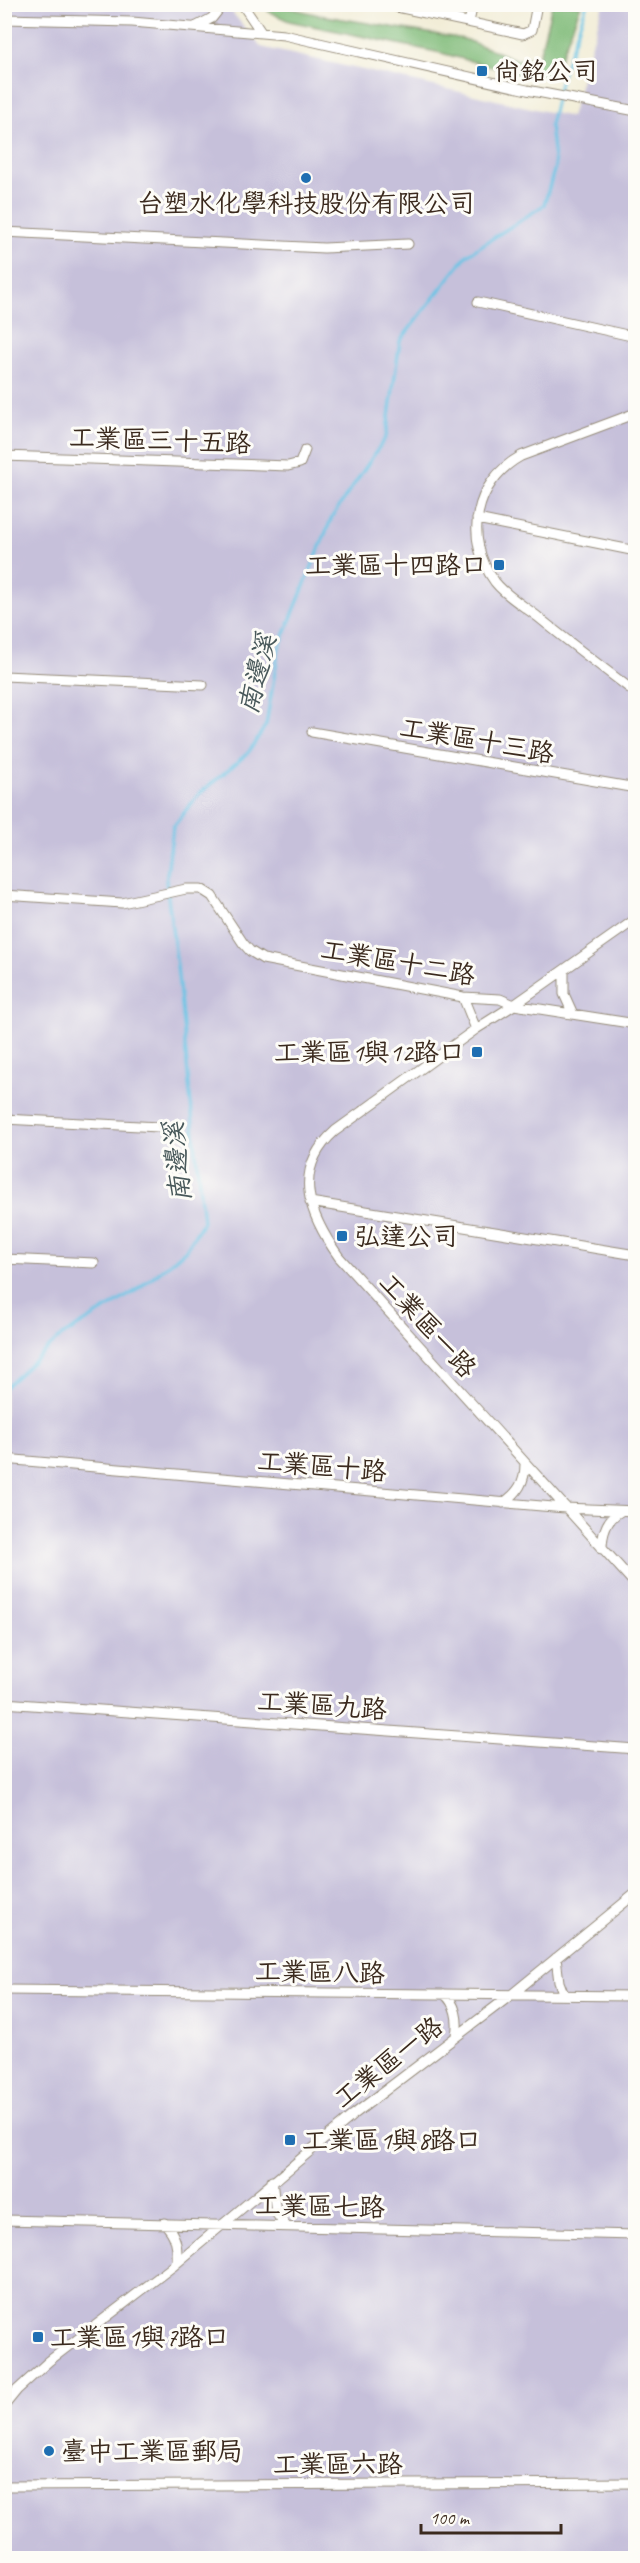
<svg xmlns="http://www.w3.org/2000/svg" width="640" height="2563" viewBox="0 0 640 2563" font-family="Caveat,'LXGW WenKai TC',sans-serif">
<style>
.industrial{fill:#c6c0da}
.forest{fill:#80bb79;stroke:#5e724c;stroke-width:1.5}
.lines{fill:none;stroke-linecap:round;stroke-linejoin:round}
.stream{stroke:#67c4e5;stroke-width:3}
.minor-casing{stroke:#968c7a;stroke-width:11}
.minor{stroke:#fff;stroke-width:9}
.poi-dot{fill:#1f6fb2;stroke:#fdfcf7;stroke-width:2}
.labels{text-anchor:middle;stroke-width:6;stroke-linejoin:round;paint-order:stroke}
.poi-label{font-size:26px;fill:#3b2a1e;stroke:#fdfcf7;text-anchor:start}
.street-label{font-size:26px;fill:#3b2a1e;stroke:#fdfcf7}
.water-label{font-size:27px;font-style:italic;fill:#48585a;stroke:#fdfcf7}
</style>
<rect width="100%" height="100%" fill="#fdfcf7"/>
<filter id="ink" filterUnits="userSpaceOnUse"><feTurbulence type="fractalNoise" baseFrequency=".0167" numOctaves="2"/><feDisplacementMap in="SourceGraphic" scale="12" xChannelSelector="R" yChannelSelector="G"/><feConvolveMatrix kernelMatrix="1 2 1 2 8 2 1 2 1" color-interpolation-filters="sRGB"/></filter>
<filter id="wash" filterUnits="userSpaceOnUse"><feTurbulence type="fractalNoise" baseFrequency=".008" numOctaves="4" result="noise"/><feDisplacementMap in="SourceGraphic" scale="24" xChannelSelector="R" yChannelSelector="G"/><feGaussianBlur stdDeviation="1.35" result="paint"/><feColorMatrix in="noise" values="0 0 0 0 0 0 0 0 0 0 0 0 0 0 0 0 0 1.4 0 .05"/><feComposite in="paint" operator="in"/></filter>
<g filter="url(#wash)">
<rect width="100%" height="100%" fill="#f2edd7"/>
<path class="industrial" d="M5 5H226L261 47 571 117 603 5H635V2558H5Z"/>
<path class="forest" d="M264 5H278L319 15 464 39 517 60 539 56 552 5H581L554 74 522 75 441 53 289 21 269 12Z"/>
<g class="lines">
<path class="stream" d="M4 1388 59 1338 134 1292 185 1251 203 1222 177 966 166 882 173 827 199 794 248 753 266 725 279 648 332 517 386 437 400 341 467 255 544 205 555 167 550 125 561 78 587 4"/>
</g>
</g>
<g filter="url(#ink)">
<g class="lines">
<defs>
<path id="minor" d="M242 4 261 32
M383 4 523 34 532 30 537 4
M4 19 132 22 284 35 527 90 636 111
M469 22 473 4
M195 27 212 18 223 4
M4 232 324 248 408 244
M478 302 636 337
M636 413 521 456C474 482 463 539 495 582 506 596 524 606 538 617 570 643 603 668 636 693
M4 456 288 466 300 463 305 450
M477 519 636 551
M4 676 203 685
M312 732 636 788
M4 895 122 903 186 889H201L212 896 243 943 250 951 263 959 463 997 500 999 514 1005 636 1024
M636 919 514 1005 476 1029 335 1131C290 1171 310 1216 339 1257L636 1585
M564 971V994L573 1014
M463 997 476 1029
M4 1119 159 1127
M310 1202 636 1255
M4 1259 94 1263
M4 1459 565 1508 636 1511
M503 1503C518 1493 525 1482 525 1464
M602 1549C602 1533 606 1519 621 1511
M4 1703 636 1749
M556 1958 559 1982 564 1995
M4 1990 636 1996
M444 1994C456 2003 459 2021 456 2035
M272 2181 276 2213 286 2226
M4 2220 636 2235
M164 2223C176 2234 178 2247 177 2262
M4 2406 17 2390 49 2361 172 2267 353 2115 511 1995 636 1893
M4 2486 636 2483"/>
</defs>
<use href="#minor" class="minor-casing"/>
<use href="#minor" class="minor"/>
</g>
</g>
<g class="poi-dot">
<rect x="476" y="65" width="12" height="12" rx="3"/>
<circle cx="306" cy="178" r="6"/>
<rect x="493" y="559" width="12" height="12" rx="3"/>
<rect x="471" y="1046" width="12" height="12" rx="3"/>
<rect x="336" y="1230" width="12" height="12" rx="3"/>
<rect x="284" y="2134" width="12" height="12" rx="3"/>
<rect x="32" y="2331" width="12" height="12" rx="3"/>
<circle cx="49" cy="2451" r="6"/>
</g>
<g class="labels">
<g class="poi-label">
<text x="494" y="80">尚銘公司</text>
<text x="306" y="212" text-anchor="middle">台塑水化學科技股份有限公司</text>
<text x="487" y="574" text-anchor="end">工業區十四路口</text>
<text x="465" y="1061" text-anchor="end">工業區1與12路口</text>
<text x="354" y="1245">弘達公司</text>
<text x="302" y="2149">工業區1與8路口</text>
<text x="50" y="2346">工業區1與7路口</text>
<text x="61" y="2460">臺中工業區郵局</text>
</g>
<g class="street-label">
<text transform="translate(160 440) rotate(2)" y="9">工業區三十五路</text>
<text transform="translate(477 740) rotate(10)" y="9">工業區十三路</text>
<text transform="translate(398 962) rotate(10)" y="9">工業區十二路</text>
<text transform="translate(428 1325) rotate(48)" y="9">工業區一路</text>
<text transform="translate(322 1466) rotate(5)" y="9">工業區十路</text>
<text transform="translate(322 1705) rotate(4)" y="9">工業區九路</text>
<text transform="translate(320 1972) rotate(1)" y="9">工業區八路</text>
<text transform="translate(388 2062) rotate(-38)" y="9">工業區一路</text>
<text transform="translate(320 2206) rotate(1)" y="9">工業區七路</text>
<text x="338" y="2473">工業區六路</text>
</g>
<g class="water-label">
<text transform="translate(257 674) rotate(-76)" y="9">南邊溪</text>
<text transform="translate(177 1162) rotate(-96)" y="9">南邊溪</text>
</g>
</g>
<rect width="640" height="2563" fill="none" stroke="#fdfcf7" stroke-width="24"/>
<path d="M421 2524v9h140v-9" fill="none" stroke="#3b2a1e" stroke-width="3"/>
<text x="430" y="2524" font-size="18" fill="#3b2a1e" stroke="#fdfcf7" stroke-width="4.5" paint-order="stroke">100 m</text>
</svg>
